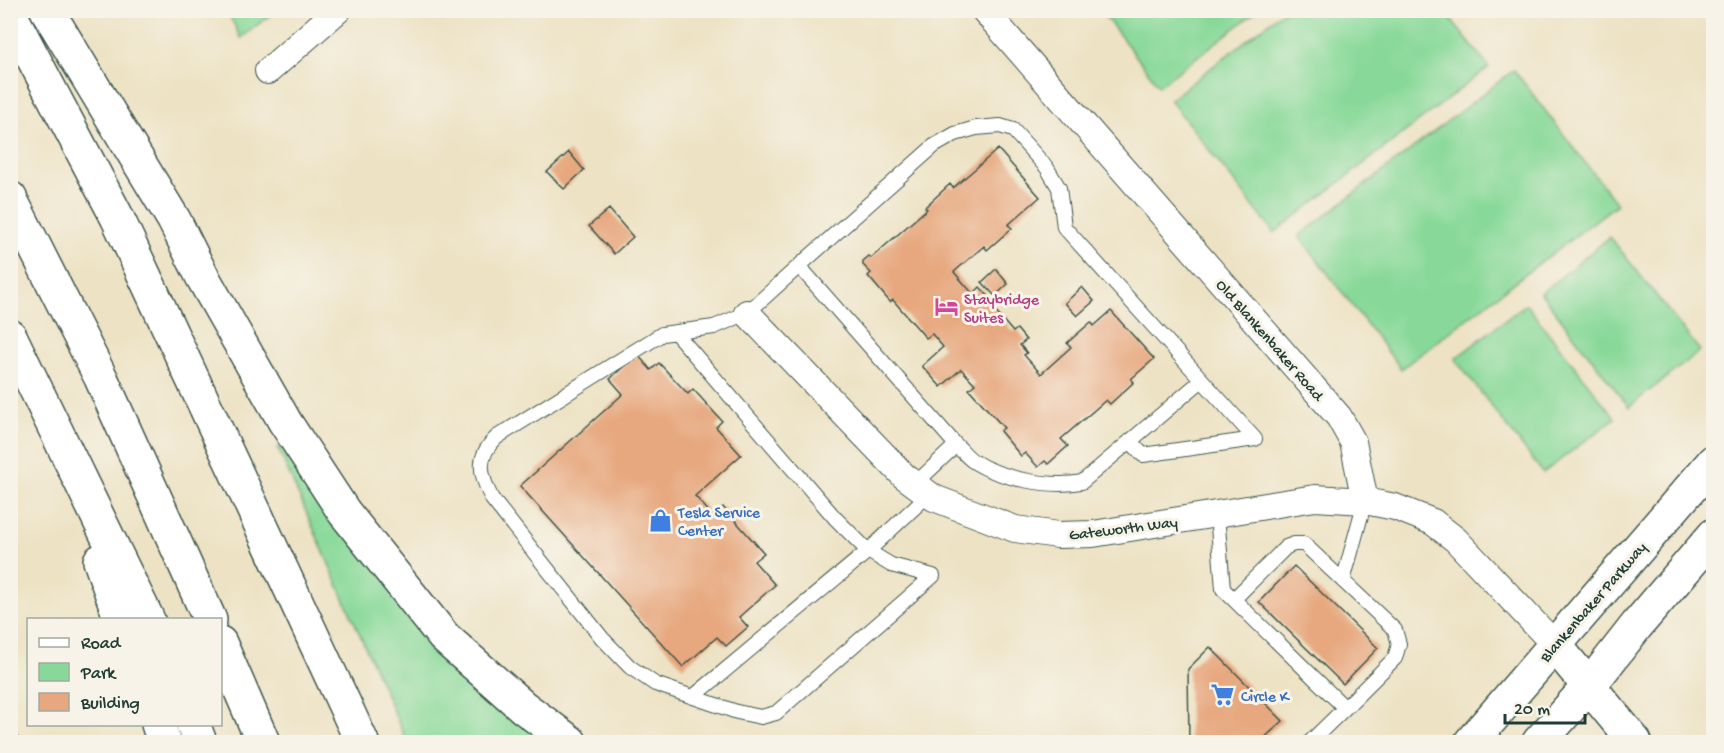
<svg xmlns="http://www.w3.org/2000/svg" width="1724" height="753" viewBox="0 0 1724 753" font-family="'Gochi Hand',sans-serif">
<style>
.green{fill:#88d999;stroke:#548b66;stroke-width:1.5}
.building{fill:#e7a87f}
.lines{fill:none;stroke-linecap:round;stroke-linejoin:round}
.lane-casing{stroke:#3e564a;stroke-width:16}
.street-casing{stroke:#3e564a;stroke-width:28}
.secondary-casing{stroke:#3e564a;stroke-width:36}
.primary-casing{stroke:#3e564a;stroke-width:36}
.highway-casing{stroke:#3e564a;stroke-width:36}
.lane{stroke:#fff;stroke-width:14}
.street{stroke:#fff;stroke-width:26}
.secondary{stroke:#fff;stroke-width:33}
.primary{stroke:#fff;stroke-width:33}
.highway{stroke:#fff;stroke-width:33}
.labels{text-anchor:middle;stroke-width:6;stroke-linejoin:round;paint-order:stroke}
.hotel-label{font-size:16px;fill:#b23c85;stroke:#f7f3e8;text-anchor:start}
.street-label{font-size:16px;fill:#1f3d34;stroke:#f7f3e8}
.shop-label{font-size:16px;fill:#366cbe;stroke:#f7f3e8;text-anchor:start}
</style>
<rect width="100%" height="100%" fill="#f7f3e8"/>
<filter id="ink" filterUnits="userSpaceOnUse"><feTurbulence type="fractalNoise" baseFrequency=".0167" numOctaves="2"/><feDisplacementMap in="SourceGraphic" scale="12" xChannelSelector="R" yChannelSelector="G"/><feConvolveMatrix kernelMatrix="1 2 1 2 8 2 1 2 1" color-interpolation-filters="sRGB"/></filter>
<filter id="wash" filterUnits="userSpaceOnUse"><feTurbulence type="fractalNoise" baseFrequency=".008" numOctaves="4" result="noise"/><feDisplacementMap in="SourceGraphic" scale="24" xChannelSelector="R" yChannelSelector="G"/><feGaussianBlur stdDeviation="1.35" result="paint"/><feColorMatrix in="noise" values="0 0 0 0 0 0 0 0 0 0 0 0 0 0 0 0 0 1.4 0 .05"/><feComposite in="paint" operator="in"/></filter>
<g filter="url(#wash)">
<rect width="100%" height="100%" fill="#ede2c4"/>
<path class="green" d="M1285 10 1444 11 1489 67 1274 233 1170 100Z
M227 11H275L241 38Z
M1101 11H1257L1159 86Z
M1514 70 1617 204 1401 369 1299 236Z
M1610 237 1700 351 1629 407 1541 293Z
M1526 304 1615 418 1543 473 1455 359Z
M282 446 545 742H407L278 448Z"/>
<g id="blocks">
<path class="building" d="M998 149 1040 197 1008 225 1012 228 987 250 984 246 954 272 973 294 980 287 993 301 989 304 1013 332 1017 329 1026 340 1020 345 1027 353 1024 355 1041 374 1071 347 1067 343 1091 322 1094 326 1111 311 1154 359 1131 379 1134 382 1110 404 1106 400 1061 439 1068 446 1048 464 1045 461 1038 467 1025 453 1021 456 1000 431 1004 428 969 389 975 384 961 369 941 387 922 366 943 347 932 334 926 338 893 300 890 302 868 276 871 273 863 265V261L869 256 871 258 927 209 925 207 950 184 953 188Z
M569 152 584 170 564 189 547 172Z
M609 209 633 237 614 254 589 226Z
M996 269 1008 284 995 296 982 282Z
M1082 287 1094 301 1077 316 1065 303Z
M637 354 651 370 659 363 688 394 693 389 722 421 716 427 741 455 695 496 713 516 723 507 764 553 754 561 775 585 739 617 748 627 726 646 717 637 683 667 520 486 623 394 610 379Z
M1294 566 1378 648 1343 684 1259 602Z
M1210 647 1283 721 1262 740 1189 741 1188 669Z
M10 729 22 742H10Z"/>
</g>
</g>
<g filter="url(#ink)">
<use href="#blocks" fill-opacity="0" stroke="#3e564a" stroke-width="1.5"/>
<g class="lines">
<defs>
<path id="lane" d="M799 266 934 146 955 134 976 128 1000 126 1013 130 1047 168 1059 188 1064 227 1202 380 1082 482C1051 488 1001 479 973 461 967 457 962 450 956 445
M675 332 835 518 868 551 891 565 933 576 776 713 761 717 737 712 655 684 630 667 602 638 492 499C480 475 475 457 497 437L662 334 714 327 747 313 799 266 956 445 915 484
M1130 441 1143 455 1255 439 1202 380
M1217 514 1223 589 1345 708 1395 658 1399 644 1395 630 1304 544H1294L1286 547 1234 599
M1343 581 1365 501
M693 697 868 551 929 494
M1310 742 1345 708"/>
<path id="street" d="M984 10 1339 417 1353 442 1365 501 1395 507 1433 522 1456 540 1554 644
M268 71 338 10
M747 313 904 476 934 498 1015 529 1058 535 1093 534 1315 498 1365 501"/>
<path id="secondary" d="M1554 644 1635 742"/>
<path id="primary" d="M1471 742 1714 461
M1539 742 1590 685 1637 625 1714 535"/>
<path id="highway" d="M47 10 174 220 202 276 285 422 344 512 444 637 523 707 570 742
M10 14 117 217 362 742
M10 198 101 378 210 620
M10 336 148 620
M100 561 121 620
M220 643 263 742
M158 724 164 742
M193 724 200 742"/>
</defs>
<use href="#lane" class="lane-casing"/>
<use href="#street" class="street-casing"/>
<use href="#secondary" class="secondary-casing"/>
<use href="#primary" class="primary-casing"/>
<use href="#highway" class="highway-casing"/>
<use href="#lane" class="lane"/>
<use href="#street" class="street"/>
<use href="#secondary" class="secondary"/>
<use href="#primary" class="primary"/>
<use href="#highway" class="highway"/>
</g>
</g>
<defs>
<symbol id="hotel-bare" viewBox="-9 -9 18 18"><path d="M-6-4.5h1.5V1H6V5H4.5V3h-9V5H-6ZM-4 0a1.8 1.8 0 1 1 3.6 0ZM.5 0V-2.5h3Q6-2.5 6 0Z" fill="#d1479c" stroke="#f7f3e8" stroke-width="2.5" paint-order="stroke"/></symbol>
<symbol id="shop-bare" viewBox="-9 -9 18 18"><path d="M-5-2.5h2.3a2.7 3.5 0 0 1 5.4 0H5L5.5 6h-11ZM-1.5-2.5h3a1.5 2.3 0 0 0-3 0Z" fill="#3f7fe0" stroke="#f7f3e8" stroke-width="2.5" paint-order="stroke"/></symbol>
<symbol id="supermarket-bare" viewBox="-9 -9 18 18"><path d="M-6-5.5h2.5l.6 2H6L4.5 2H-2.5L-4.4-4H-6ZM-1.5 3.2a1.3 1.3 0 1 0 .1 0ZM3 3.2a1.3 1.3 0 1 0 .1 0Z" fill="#3f7fe0" stroke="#f7f3e8" stroke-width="2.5" paint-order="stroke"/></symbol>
</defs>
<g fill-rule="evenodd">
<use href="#hotel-bare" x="930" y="290" width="33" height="33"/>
<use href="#shop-bare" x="644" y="504" width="33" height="33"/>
<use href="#supermarket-bare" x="1206" y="678" width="33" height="33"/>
</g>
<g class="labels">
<g class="hotel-label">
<text x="964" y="304">Staybridge<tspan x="964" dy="18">Suites</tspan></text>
</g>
<g class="street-label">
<text transform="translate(1271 339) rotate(49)" y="6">Old Blankenbaker Road</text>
<text transform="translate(1123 527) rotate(-7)" y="6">Gateworth Way</text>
<text transform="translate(1592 601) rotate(-49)" y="6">Blankenbaker Parkway</text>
</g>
<g class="shop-label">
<text x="678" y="517">Tesla Service<tspan x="678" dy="18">Center</tspan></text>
<text x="1241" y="701">Circle K</text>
</g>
</g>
<rect width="1724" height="753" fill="none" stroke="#f7f3e8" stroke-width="36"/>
<rect x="27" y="618" width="195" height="108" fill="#f7f3e8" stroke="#a1aaa0" stroke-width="1.5"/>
<rect x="39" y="638" width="30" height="9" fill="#ffffff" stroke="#a1aaa0" stroke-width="1.5"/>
<text x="81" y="648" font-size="18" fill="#1f3d34">Road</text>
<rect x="39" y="663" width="30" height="18" fill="#88d999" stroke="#a1aaa0" stroke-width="1.5"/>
<text x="81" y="678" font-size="18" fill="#1f3d34">Park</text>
<rect x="39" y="693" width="30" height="18" fill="#e7a87f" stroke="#a1aaa0" stroke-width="1.5"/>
<text x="81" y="708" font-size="18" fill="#1f3d34">Building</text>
<path d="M1505 714v9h80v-9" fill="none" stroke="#1f3d34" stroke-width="3"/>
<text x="1514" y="714" font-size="18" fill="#1f3d34" stroke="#f7f3e8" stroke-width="4.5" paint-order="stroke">20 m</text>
</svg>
